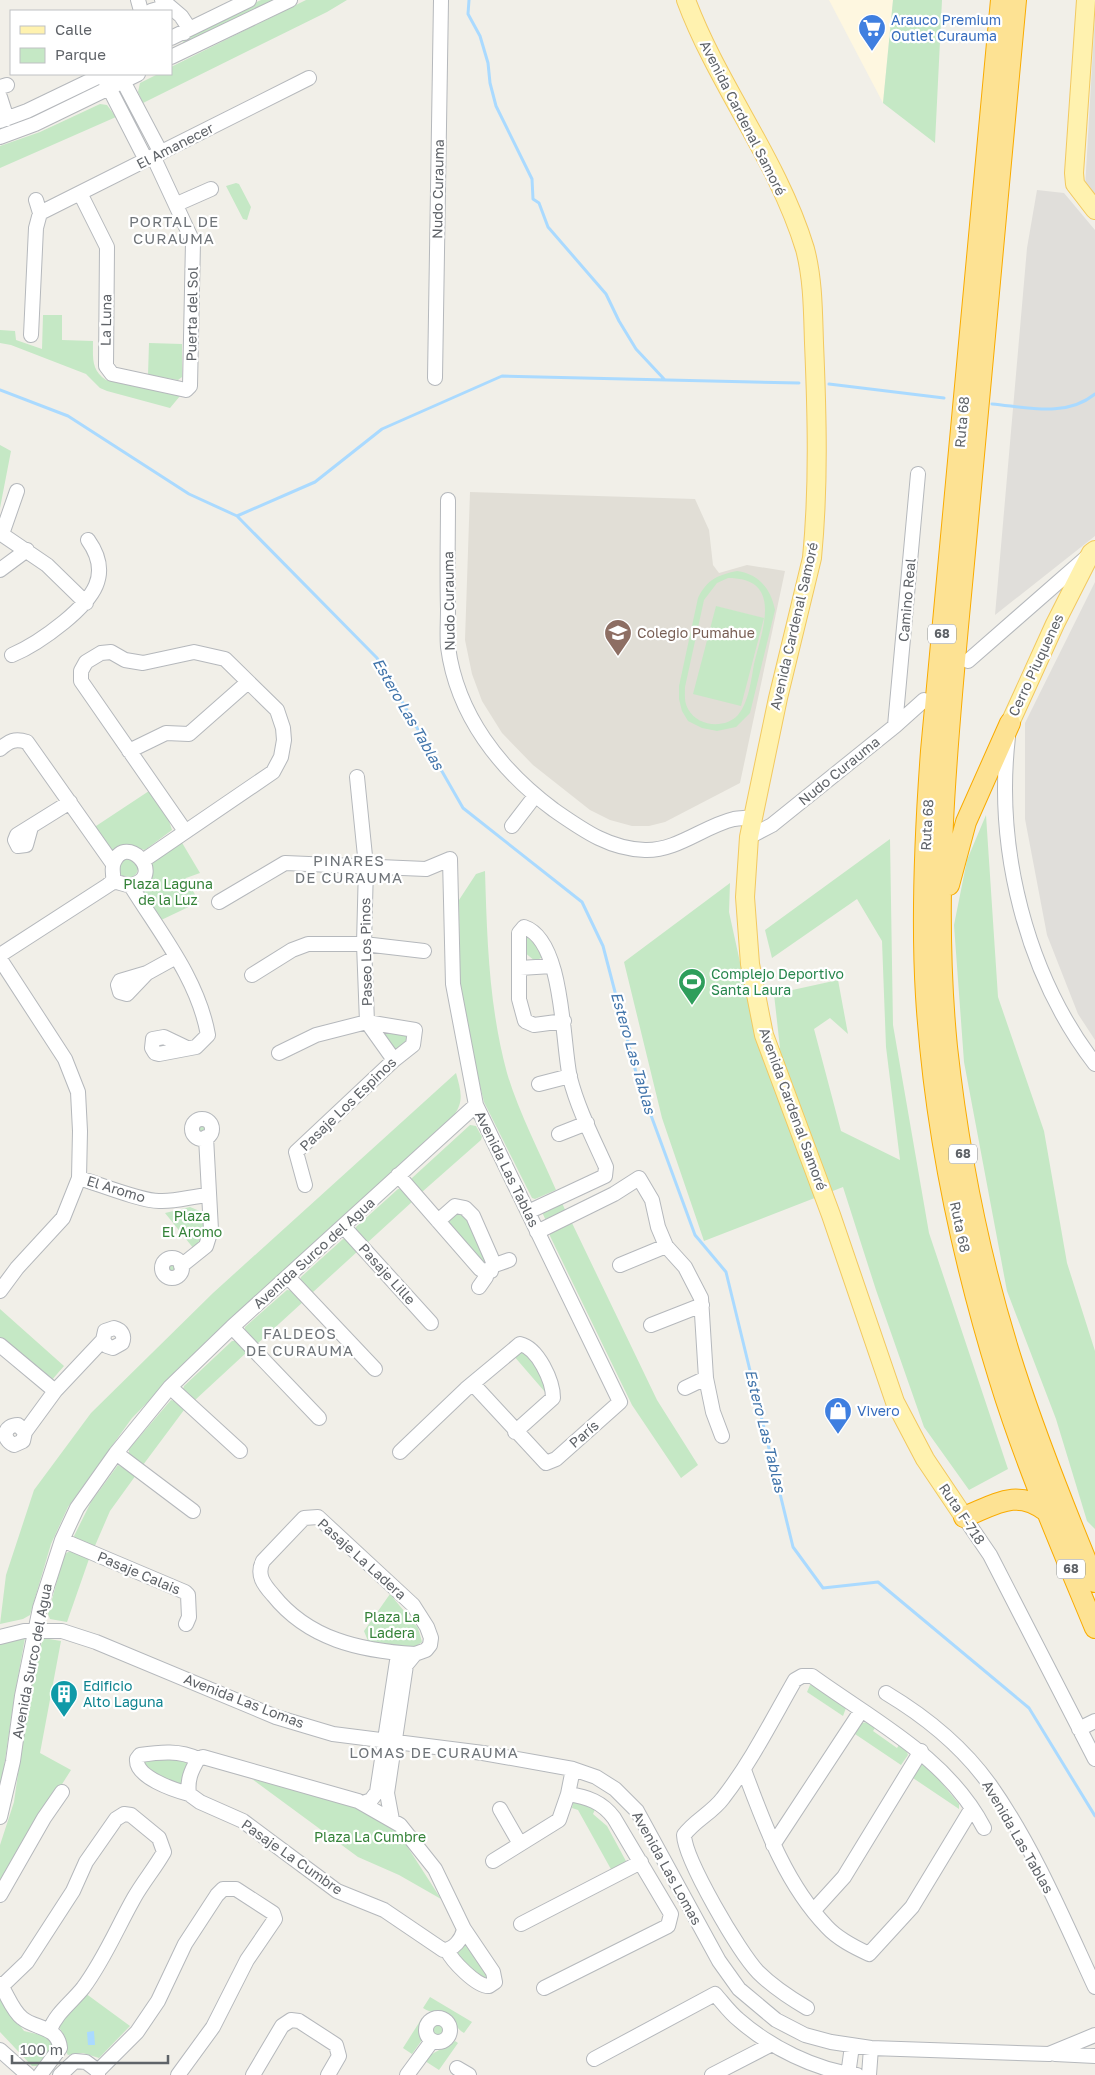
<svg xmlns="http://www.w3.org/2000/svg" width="1095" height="2075" viewBox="0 0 1095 2075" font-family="'Golos Text',sans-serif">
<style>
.commercial{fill:#fef7e0}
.industrial{fill:#e0deda}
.education{fill:#e1ded6}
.green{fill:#c5e8c5;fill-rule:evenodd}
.water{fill:#aadaff}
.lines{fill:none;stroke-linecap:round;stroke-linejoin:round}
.stream{stroke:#aadaff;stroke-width:3}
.minor-casing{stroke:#b5b8bc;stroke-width:16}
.major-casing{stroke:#f2c960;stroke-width:20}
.highway-casing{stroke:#f9ab00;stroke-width:22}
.minor{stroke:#fff;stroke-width:14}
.major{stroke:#fff2af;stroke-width:18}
.highway{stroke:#fde293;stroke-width:20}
.labels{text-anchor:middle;stroke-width:4.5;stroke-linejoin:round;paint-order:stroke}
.shield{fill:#fff;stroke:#8f9295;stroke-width:1}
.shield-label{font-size:12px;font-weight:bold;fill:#5f6368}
.shop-label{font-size:14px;fill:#366cbe;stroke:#fff;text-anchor:start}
.street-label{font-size:14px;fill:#5f6368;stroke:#fff}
.education-label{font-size:14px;fill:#785e54;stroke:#fff;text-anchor:start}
.park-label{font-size:14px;fill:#348238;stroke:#fff}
.leisure-label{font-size:14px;fill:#27864d;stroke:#fff;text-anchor:start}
.culture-label{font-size:14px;fill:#0d838f;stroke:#fff;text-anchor:start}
.neighbourhood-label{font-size:15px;letter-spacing:1px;fill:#70757a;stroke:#fff}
.water-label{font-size:15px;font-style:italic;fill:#4174aa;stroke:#fff}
</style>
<rect width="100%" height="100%" fill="#f1efe8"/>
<path class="commercial" d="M829 0H893L883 103Z"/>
<path class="industrial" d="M1095 14V199L1085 188Z
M1037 190 1064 193 1095 230V536L995 615 1027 248Z
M1095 582V1040L1078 1014 1047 935 1025 819V723Z"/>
<path class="education" d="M470 492 695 499 709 530 713 565 719 573 747 565 785 571 740 783 665 822 649 826H632L610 820 590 810 533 765 502 733 482 701 472 674 465 640Z"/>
<path class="green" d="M261 0H279L185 45 183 43 184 37Z
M306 0H347L327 12 143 103 138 92 140 83 158 74H171V67Z
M893 0H942L935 143 883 103Z
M96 85V91L0 132V125Z
M100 104 107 105 116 117 0 168V146L40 132Z
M236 183 239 184 251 207 247 220 243 219 226 186Z
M43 315H62V340L93 341C93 358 91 370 106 380L180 396 170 408 107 391 100 388 86 374 11 345 0 343V330L15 331 16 340 42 349Z
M149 343 182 344V377L178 380 148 375Z
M0 445 11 451 0 508Z
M737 571C759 574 771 589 775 610L750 713 736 727 717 731 702 728 688 721 682 711 679 699V686L698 598C707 580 717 575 737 571ZM728 578C784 578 762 630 754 664 751 680 749 702 738 715 725 729 698 727 688 709 684 702 685 695 685 687L704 600 717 583Z
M716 606 764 618 741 706 693 694Z
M149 791 168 818 172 830 145 850 128 846 108 851 93 828Z
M986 815 998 997 1044 1131 1067 1263 1095 1351V1529L1087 1521 1056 1419 1007 1291 964 1062 954 925 967 860Z
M890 839 893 1025 929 1233 1008 1469 969 1490 924 1427 876 1290 843 1187 704 1241 662 1118 624 962 730 883 729 912 759 1049 780 1048 774 994 838 980 848 1034 830 1018 814 1029 841 1131 900 1160 886 1047 882 941 857 899 772 958 765 930Z
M181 841 200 873 186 878 199 902 157 922 137 891 149 882 152 864 164 851Z
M118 868a10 10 0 1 1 20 0a10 10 0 1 1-20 0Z
M485 871C487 939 489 1007 507 1073 518 1111 540 1153 556 1190L535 1199 532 1198 484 1102 471 1048 460 985 459 900 476 874Z
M528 932 543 951 541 958 535 961 524 952V935Z
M383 1032 408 1033 407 1042 395 1051Z
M456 1073C460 1088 465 1101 454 1115L222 1327 132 1418 68 1507 51 1544 30 1615 23 1619 0 1624 6 1575 34 1490 91 1413 213 1293Z
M196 1128a6 6 0 1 1 12 0a6 6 0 1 1-12 0Z
M470 1125 476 1126 482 1137 481 1140 422 1192 412 1180V1178Z
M398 1189H401L413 1201 367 1243 356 1230V1227Z
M562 1203 567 1214 547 1223 542 1212Z
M190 1207 207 1214C207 1228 204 1239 194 1249L165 1213Z
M458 1211 468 1218 489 1260 485 1266 446 1220Z
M572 1223 657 1400 698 1465 681 1478 632 1405 550 1236V1233Z
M343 1239H347L358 1251 312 1293 300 1281 301 1277Z
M166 1268a6 6 0 1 1 12 0a6 6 0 1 1-12 0Z
M287 1290 293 1291 304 1301 257 1344 245 1332V1327Z
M0 1309 64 1366 51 1381 0 1338Z
M232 1341H235L247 1352 194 1401 183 1389 184 1386Z
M520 1349 528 1351 548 1390 545 1392 513 1355Z
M171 1400 174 1401 184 1410 143 1465 129 1454V1449Z
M118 1465 136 1475 110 1511 94 1548 75 1539 74 1536 91 1502Z
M68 1552H73L89 1559 67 1622 50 1619 48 1614 64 1555Z
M390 1594 418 1628 422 1642 413 1648 368 1641 364 1631Z
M25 1638 14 1699 0 1794V1643Z
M43 1638 61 1641 40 1753 71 1770 0 1882V1845L14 1802 31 1682Z
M810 1685H815L846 1708 843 1716 807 1692Z
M867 1722 875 1728 873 1731 897 1748 899 1745 907 1752 908 1755 901 1765 855 1734 862 1723Z
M141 1758 194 1760 184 1789 162 1782 140 1761Z
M922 1764H926L959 1804V1809L913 1778Z
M252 1779 357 1805 396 1829 441 1899 399 1875 358 1857Z
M579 1801 596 1807 593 1814 607 1826 627 1863 612 1871 578 1810 572 1808 573 1803Z
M464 1941 492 1973 488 1984 451 1954Z
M85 1993 130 2026 99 2058 83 2053 68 2055 64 2049 65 2037 59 2027V2023Z
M0 1997 24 2031 45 2036 51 2040V2048L37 2066H32L0 2032Z
M430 1997 472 2022 464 2033C456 2029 455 2020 447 2016 438 2011 431 2014 423 2008Z
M422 2018V2040L412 2054 403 2048Z
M429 2030a9 9 0 1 1 18 0a9 9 0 1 1-18 0Z
M455 2041 458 2043 439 2070 425 2061C433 2050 444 2050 455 2041Z"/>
<path class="water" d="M94 2031 95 2045H88L87 2032Z"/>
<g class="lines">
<path class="stream" d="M469 0 468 14 480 36 488 63 490 83 496 106 532 179 533 199 539 203 548 227 606 294 619 321 636 349 664 379
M829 384 944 398
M0 390 68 416 189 494 237 516 377 658 463 808 582 902 603 946 638 1080 695 1235 726 1272 793 1547 823 1588 878 1582 1029 1708 1095 1816
M992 404C1026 407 1066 418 1095 394
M237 516 315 482 382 429 502 376 799 383"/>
<defs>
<path id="minor" d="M138 0 141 11
M162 0 181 16 189 28 184 33
M151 11 161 8H169
M171 38 249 0
M171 57 290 0
M115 79 123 81 161 153
M105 80 146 160
M0 87 7 85
M0 97 7 119
M0 121 27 111 104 74
M0 137 35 124 138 74
M80 193 107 247 106 366 112 374 186 390 190 386 193 242 153 156
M177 204 211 189
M40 213 309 78
M31 335 36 228 40 213 36 200
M435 378 441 0
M448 500C448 536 447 573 448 609 448 622 447 635 448 647 457 715 500 770 554 810 583 830 609 849 645 850 677 851 704 826 734 819 740 818 747 818 753 817
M0 533 47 565 86 603
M2 534 17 491
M0 570 27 550
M12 655C31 647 48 635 64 622 92 599 113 575 88 540
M968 661 1088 556
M895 726 918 474
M1008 737C995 849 1026 974 1095 1064
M0 749C9 741 15 738 27 742L113 864
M129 751 166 733 189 734 248 682
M357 777 366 866 364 944 367 1022 394 1060
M512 826 535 796
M31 827 26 845 18 846 15 840 17 835 70 802
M749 837 772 825 895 726 924 700
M144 860 273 772 281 757 284 740 283 728 277 710 225 659 194 652 143 663 125 660 111 652 101 653 86 662 81 671V681L185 831
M131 886C160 933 198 979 208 1035L196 1047 159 1054 155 1053 152 1048 153 1039 164 1037 187 1048
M219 902 285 863 426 869 450 859 453 984 476 1105 620 1402 556 1459 546 1463 473 1384
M0 955 113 882C121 881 126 888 135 884 164 873 126 833 114 862 111 868 114 874 113 881L108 885
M0 959 65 1059 78 1092 80 1131 79 1178 63 1218 17 1268 0 1291
M520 968 552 966
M147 973 127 994 120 992 118 985 120 981 147 973 176 957
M252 975 292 950 308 944H364L424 951
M279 1053 316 1035 367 1022 415 1030 413 1045 394 1060 296 1152 305 1185
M539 1084 570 1076
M192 1129a10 10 0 1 1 20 0a10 10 0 1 1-20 0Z
M559 1134 587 1123
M398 1175 480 1269 487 1272 491 1271 493 1262 491 1257 473 1216 465 1208 455 1206 438 1221
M79 1178C99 1184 141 1201 159 1201 177 1202 192 1196 209 1195
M528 1212 605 1176 606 1167C593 1138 578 1109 570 1078 562 1042 564 940 524 927L519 933V999L525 1021 534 1025 564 1021
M343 1226 431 1323
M537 1232 614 1194 639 1178 652 1200 658 1227 666 1246 685 1267 701 1298 706 1378 713 1412 722 1436
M162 1268a10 10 0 1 1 20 0a10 10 0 1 1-20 0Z
M620 1265 666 1246
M181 1266 206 1246 211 1230 206 1137
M492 1266 509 1260
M288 1277 375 1369
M479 1287 486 1277 487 1272
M651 1325 702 1305
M232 1327 319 1418
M0 1345 55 1391
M170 1387 240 1451
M685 1388 706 1378
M25 1432 18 1425C4 1425 1 1439 14 1445L23 1441 25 1432 55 1391 103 1340 105 1331 114 1328C122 1330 125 1336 122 1343L113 1348 107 1346 103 1340
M400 1452 466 1389 520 1344C538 1348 553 1381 553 1398L515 1432
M116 1453 193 1511
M964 1517 990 1555 1095 1759
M62 1540 185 1592 188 1595 189 1617 186 1624
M0 1637 24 1631H62L96 1642 276 1717 333 1734 483 1753 573 1769 596 1777 615 1789 637 1811 719 1961 739 1989 776 2020 805 2035 831 2042 871 2048 1049 2054 1095 2035
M886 1693C926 1717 963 1747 990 1785 1033 1846 1064 1920 1095 1987
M1079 1729 1095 1721
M203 1757 358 1801 400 1825 435 1869 464 1929C462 1939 454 1950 443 1950L384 1910 337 1891 243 1821 200 1802 189 1794C187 1780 191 1771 198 1759Z
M744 1770C765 1826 785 1883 827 1927 838 1939 854 1947 869 1954L912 1907 972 1808
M189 1794C174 1790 135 1777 137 1759L140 1755C160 1752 180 1750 198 1759
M363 1803 371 1800 377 1792 397 1661
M500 1809 520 1844
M0 1817 13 1761 22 1696 40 1608 62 1540 77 1508 116 1453 170 1387 232 1327 476 1105
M392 1820 387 1793 406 1665 415 1654 426 1650 430 1645 431 1638 427 1627 413 1605 318 1517 304 1518 263 1561C256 1575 264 1585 273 1595 308 1639 360 1651 415 1654
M773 1845 861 1711
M493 1861 559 1820 568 1794 573 1769
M0 1895 44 1818 62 1792
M814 1910 844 1877 921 1751
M521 1924 641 1862
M447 1950C452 1961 477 1987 489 1986L495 1982 493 1972 464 1929
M0 1984C7 1994 12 2010 22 2018 35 2029 58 2026 60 2048L40 2075
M2 1986 27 1962 73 1891 86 1862 116 1819 124 1814 131 1815 159 1838 164 1852C155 1868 143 1882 134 1898 117 1928 104 1960 83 1988 72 2002 56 2013 50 2030
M544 1988 668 1926 671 1914 614 1818C602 1802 588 1797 568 1794
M807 2008C790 1998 772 1986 758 1972 739 1952 685 1860 684 1835 695 1820 712 1813 723 1798 751 1762 772 1720 795 1680L802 1676H812C874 1721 948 1758 984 1828
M426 2030a12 12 0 1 1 24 0a12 12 0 1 1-24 0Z
M0 2050 28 2075
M1055 2054 1095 2056
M594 2059 715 1994C723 2003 730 2013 739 2020 770 2047 815 2070 857 2075
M457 2068 469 2075
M60 2075 75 2061 86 2062 98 2071
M98 2075V2071L137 2032 158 2001 185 1944 217 1895 223 1889H236L273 1913 275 1919 247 1960 213 2027 178 2075
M253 2075 282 2026 291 2020 299 2021 336 2045 339 2056 328 2075
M407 2075 432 2041
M712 2075 772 2044
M848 2075 852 2046
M869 2075 871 2048"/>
<path id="major" d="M686 0C718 86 778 160 805 249 813 279 813 312 814 343 817 414 819 486 812 558L778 698 749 837 745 897 750 964 764 1035 831 1215 895 1402 925 1459 964 1517
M1086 0 1074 173 1075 184 1095 210
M1010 723 1055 624 1091 553 1095 550"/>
<path id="highway" d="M1001 0 931 751C925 832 921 914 926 996 934 1125 961 1255 999 1378 1025 1463 1061 1546 1095 1628
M1016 0C999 188 981 375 964 563 949 724 931 885 947 1047 959 1156 981 1266 1015 1371 1038 1442 1066 1512 1095 1582
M949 885 966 822 1010 723
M964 1517C995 1505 1016 1488 1046 1511"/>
</defs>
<use href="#minor" class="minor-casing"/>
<use href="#major" class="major-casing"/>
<use href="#highway" class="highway-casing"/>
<use href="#minor" class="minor"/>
<use href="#major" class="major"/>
<use href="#highway" class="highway"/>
</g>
<defs>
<symbol id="supermarket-pin" viewBox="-11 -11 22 30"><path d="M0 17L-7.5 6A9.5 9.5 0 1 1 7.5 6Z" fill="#3f7fe0" stroke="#fff"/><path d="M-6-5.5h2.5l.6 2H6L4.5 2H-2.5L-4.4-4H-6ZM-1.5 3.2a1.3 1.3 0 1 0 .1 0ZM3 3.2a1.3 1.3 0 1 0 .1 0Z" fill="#fff"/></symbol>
<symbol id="school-pin" viewBox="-11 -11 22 30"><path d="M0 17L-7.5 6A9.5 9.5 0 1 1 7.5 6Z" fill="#8d6e63" stroke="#fff"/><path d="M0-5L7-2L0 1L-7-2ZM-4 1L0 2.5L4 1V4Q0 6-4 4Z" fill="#fff"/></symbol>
<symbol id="stadium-pin" viewBox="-11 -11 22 30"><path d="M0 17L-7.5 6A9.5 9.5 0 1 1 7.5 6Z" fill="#2e9e5b" stroke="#fff"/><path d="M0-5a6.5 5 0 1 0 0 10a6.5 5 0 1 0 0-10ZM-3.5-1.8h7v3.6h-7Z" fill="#fff"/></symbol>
<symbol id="shop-pin" viewBox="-11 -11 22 30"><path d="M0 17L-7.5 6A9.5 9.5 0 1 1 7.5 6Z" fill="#3f7fe0" stroke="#fff"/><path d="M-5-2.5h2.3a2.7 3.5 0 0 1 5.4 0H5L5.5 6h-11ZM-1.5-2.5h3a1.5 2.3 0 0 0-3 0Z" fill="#fff"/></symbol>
<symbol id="building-pin" viewBox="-11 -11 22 30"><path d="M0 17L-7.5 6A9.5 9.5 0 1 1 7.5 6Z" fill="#0f9aa8" stroke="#fff"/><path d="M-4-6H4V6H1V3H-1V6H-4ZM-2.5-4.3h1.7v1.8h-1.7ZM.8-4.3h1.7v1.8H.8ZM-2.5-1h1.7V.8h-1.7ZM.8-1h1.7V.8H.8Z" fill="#fff"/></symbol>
</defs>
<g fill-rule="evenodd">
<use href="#supermarket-pin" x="856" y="12" width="32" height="43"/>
<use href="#school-pin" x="602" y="617" width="32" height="43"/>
<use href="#stadium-pin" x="676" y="966" width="32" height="43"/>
<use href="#shop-pin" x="822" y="1395" width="32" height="43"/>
<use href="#building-pin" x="48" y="1678" width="32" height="43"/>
</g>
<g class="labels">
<g class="shield">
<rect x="928" y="624.5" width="28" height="19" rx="4"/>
<rect x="949" y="1144.5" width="28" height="19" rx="4"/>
<rect x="1057" y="1559.5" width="28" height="19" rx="4"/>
</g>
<g class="shield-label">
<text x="942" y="638">68</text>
<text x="963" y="1158">68</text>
<text x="1071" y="1573">68</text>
</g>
<g class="shop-label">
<text x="891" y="25">Arauco Premium<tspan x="891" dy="16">Outlet Curauma</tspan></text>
<text x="857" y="1416">Vivero</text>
</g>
<g class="street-label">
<text transform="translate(743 118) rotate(63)" y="5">Avenida Cardenal Samoré</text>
<text transform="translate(175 146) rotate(-27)" y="5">El Amanecer</text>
<text transform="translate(438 189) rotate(-89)" y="5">Nudo Curauma</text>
<text transform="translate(192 314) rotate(-89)" y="5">Puerta del Sol</text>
<text transform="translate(106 320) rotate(-89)" y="5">La Luna</text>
<text transform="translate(962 422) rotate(-85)" y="5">Ruta 68</text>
<text transform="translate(907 600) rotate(-85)" y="5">Camino Real</text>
<text transform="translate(449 601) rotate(-91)" y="5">Nudo Curauma</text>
<text transform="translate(794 626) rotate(-77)" y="5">Avenida Cardenal Samoré</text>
<text transform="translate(1036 665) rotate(-65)" y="5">Cerro Piuquenes</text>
<text transform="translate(839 771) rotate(-39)" y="5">Nudo Curauma</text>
<text transform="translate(927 825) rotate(-87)" y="5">Ruta 68</text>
<text transform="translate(366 952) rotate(-91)" y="5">Paseo Los Pinos</text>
<text transform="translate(348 1104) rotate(-44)" y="5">Pasaje Los Espinos</text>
<text transform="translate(793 1109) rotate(70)" y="5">Avenida Cardenal Samoré</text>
<text transform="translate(507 1169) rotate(64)" y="5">Avenida Las Tablas</text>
<text transform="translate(116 1189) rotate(17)" y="5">El Aromo</text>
<text transform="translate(960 1227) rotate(78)" y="5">Ruta 68</text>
<text transform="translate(314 1253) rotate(-42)" y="5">Avenida Surco del Agua</text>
<text transform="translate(387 1274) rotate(48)" y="5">Pasaje Lille</text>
<text transform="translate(584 1434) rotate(-41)" y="5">París</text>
<text transform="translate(962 1514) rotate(56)" y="5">Ruta F-718</text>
<text transform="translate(362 1559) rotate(42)" y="5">Pasaje La Ladera</text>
<text transform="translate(139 1573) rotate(23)" y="5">Pasaje Calais</text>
<text transform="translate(32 1661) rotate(-79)" y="5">Avenida Surco del Agua</text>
<text transform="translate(244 1701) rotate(21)" y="5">Avenida Las Lomas</text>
<text transform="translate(1018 1837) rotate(60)" y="5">Avenida Las Tablas</text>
<text transform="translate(292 1857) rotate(35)" y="5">Pasaje La Cumbre</text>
<text transform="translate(667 1868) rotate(61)" y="5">Avenida Las Lomas</text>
</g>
<g class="education-label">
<text x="637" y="638">Colegio Pumahue</text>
</g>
<g class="park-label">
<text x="168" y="889">Plaza Laguna<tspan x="168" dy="16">de la Luz</tspan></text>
<text x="192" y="1221">Plaza<tspan x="192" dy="16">El Aromo</tspan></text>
<text x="392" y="1622">Plaza La<tspan x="392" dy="16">Ladera</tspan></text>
<text x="370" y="1842">Plaza La Cumbre</text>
</g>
<g class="leisure-label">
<text x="711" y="979">Complejo Deportivo<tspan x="711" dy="16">Santa Laura</tspan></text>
</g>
<g class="culture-label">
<text x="83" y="1691">Edificio<tspan x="83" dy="16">Alto Laguna</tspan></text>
</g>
<g class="neighbourhood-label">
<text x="174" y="227">PORTAL DE<tspan x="174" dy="17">CURAUMA</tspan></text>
<text x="349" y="866">PINARES<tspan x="349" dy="17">DE CURAUMA</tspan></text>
<text x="300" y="1339">FALDEOS<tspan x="300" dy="17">DE CURAUMA</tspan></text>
<text x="434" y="1758">LOMAS DE CURAUMA</text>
</g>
<g class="water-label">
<text transform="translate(408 714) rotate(60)" y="5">Estero Las Tablas</text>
<text transform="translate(633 1053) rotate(74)" y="5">Estero Las Tablas</text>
<text transform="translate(765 1431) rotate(76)" y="5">Estero Las Tablas</text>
</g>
</g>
<rect x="10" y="10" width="162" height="65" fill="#ffffff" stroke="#bfc1c3"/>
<rect x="20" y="26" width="25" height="8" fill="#fff2af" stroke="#bfc1c3"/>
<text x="55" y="35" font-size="15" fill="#5f6368">Calle</text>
<rect x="20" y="48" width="25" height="15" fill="#c5e8c5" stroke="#bfc1c3"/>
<text x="55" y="60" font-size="15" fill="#5f6368">Parque</text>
<path d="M12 2055v8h156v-8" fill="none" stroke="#5f6368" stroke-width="2.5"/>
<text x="20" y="2055" font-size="15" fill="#5f6368" stroke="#ffffff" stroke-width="4" paint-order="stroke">100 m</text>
</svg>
